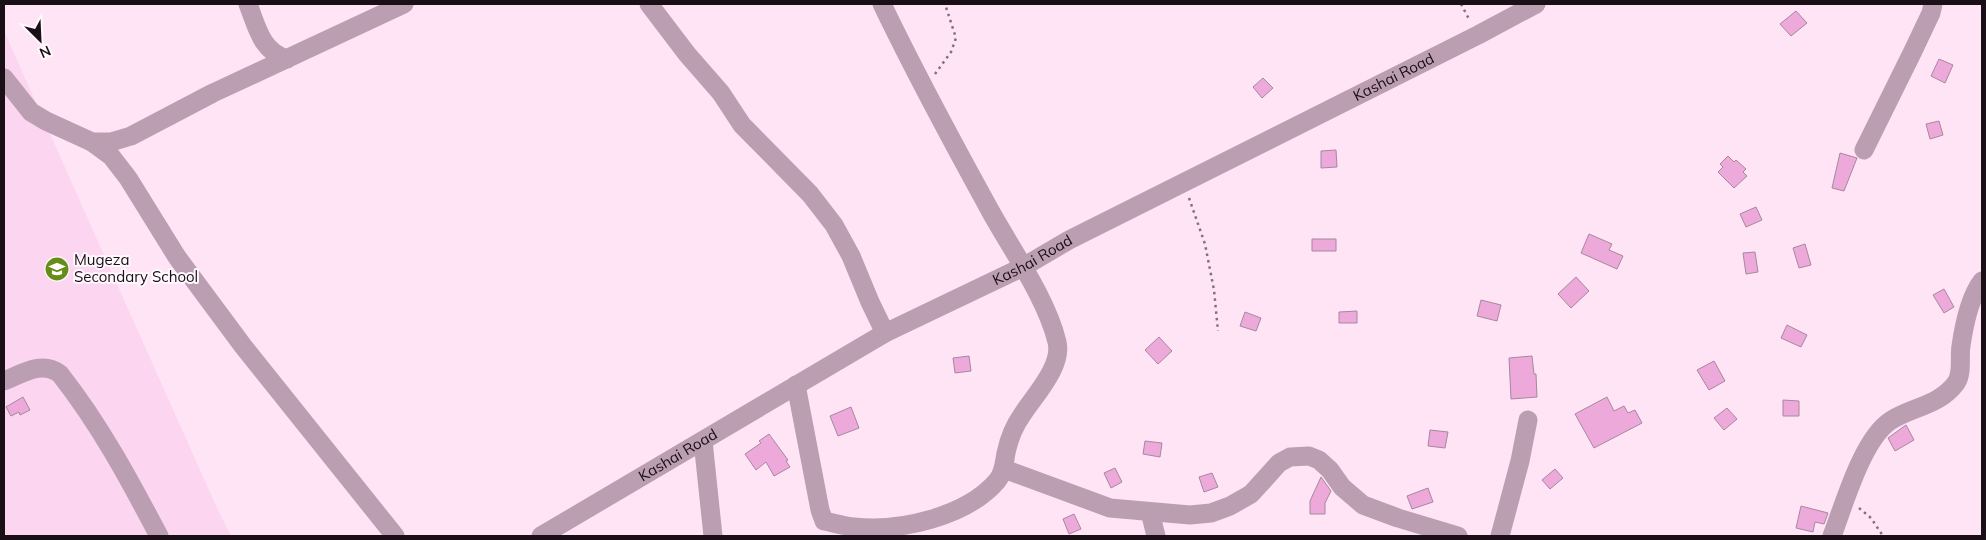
<svg xmlns="http://www.w3.org/2000/svg" width="1986" height="540" viewBox="0 0 1986 540" font-family="Mulish,sans-serif">
<style>
.built{fill:#fcd5f0}
.building{fill:#eda9da;stroke:#a6889d}
.lines{fill:none;stroke-linecap:round;stroke-linejoin:round}
.path{stroke:#83707d;stroke-width:2.5;stroke-dasharray:2.5 4;stroke-linecap:butt}
.minor{stroke:#bc9eb3;stroke-width:19}
.labels{text-anchor:middle;stroke-width:4;stroke-linejoin:round;paint-order:stroke}
.street-label{font-size:15px;fill:#1a0f17;stroke:#fff8fd}
.poi-label{font-size:15px;fill:#1a0f17;stroke:#fff8fd;text-anchor:start}
</style>
<rect width="100%" height="100%" fill="#ffe4f6"/>
<path class="built" d="M4 31 217 508 231 536H4Z"/>
<path class="building" d="M1796 11 1807 23 1791 36 1780 24Z
M1939 59 1953 65 1945 83 1931 76Z
M1263 78 1273 88 1262 98 1253 87Z
M1939 121 1943 135 1930 139 1926 124Z
M1336 150 1337 167 1321 168V151Z
M1840 153 1857 158 1844 191 1832 188Z
M1728 156 1734 162 1736 160 1746 169 1743 172 1747 176 1734 188 1718 172 1723 167 1720 164Z
M1756 207 1762 220 1746 227 1740 214Z
M1589 234 1612 244 1609 250 1623 256 1617 269 1581 253Z
M1312 239H1336V251H1312Z
M1805 244 1811 265 1799 268 1793 248Z
M1755 252 1758 272 1746 274 1743 253Z
M1576 277 1589 291 1571 308 1558 294Z
M1944 289 1954 307 1944 313 1933 295Z
M1481 300 1501 305 1497 321 1477 316Z
M1357 311V323H1339V312Z
M1245 312 1261 318 1256 331 1240 326Z
M1787 325 1807 335 1801 347 1781 338Z
M1159 337 1172 351 1158 364 1145 350Z
M969 356 971 371 955 373 953 358Z
M1532 356 1534 374H1536L1537 397 1511 399 1509 358Z
M1714 361 1725 381 1709 390 1697 370Z
M23 397 30 410 20 415 19 412 11 416 6 407Z
M1607 397 1614 411 1624 406 1628 413 1635 410 1642 423 1594 448 1575 414Z
M1783 400 1799 401V416H1783Z
M851 407 859 428 838 436 830 416Z
M1727 408 1737 419 1724 430 1714 418Z
M1906 425 1914 440 1895 451 1888 438Z
M1430 430 1448 432 1445 448 1428 446Z
M769 434 788 460 786 461 790 467 774 476 766 462 756 470 745 454 761 443 759 441Z
M1145 441 1162 443 1160 457 1143 454Z
M1115 468 1122 482 1111 488 1104 473Z
M1555 469 1563 478 1550 489 1542 480Z
M1212 473 1218 487 1204 492 1199 477Z
M1321 477 1331 491 1325 503V514H1310V501Z
M1428 488 1433 502 1412 509 1407 496Z
M1801 506 1828 513 1824 524 1815 522 1813 532 1796 528Z
M1074 514 1081 529 1069 534 1063 519Z"/>
<g class="lines">
<path class="path" d="M1461 4 1470 21
M935 74 951 52 956 38 945 4
M1189 198 1205 244 1214 290 1218 331
M1859 508 1871 518 1883 536"/>
<g class="minor">
<path d="M248 4C257 27 261 51 287 59"/>
<path d="M649 4 687 54 721 93 742 125 810 194 834 225 851 256 870 302 885 333"/>
<path d="M4 78 31 112 46 121 92 142H111L131 136 213 93 404 4"/>
<path d="M92 142 111 156 128 178 177 257 243 346 395 536"/>
<path d="M1864 150 1913 51 1931 13 1933 4"/>
<path d="M4 381C22 374 42 360 60 374 100 425 129 479 159 536"/>
<path d="M796 385 820 510 824 521C834 523 844 526 854 527 899 532 966 517 997 481 1004 473 1004 463 1006 453 1009 439 1014 426 1022 415 1034 396 1063 366 1057 342 1047 300 1014 253 992 214 954 145 916 75 882 4"/>
<path d="M703 441 713 536"/>
<path d="M1004 469 1110 508 1190 515 1211 513 1230 506 1251 494 1279 463 1290 457 1309 456 1319 460 1330 470 1342 487 1363 505 1398 518 1458 536"/>
<path d="M1150 512 1156 536"/>
<path id="s1" d="M541 536 885 333 1023 267 1069 240 1478 35 1536 4"/>
<path d="M1500 536 1520 461 1528 420"/>
<path d="M1832 536C1844 505 1862 440 1890 421 1911 407 1939 406 1956 383 1963 373 1959 358 1961 346 1964 325 1969 298 1982 281"/>
</g>
</g>
<defs>
<symbol id="school-disc" viewBox="-11 -11 22 22"><circle r="9.5" fill="#678d19" stroke="#fff8fd"/><path d="M0-5L7-2L0 1L-7-2ZM-4 1L0 2.5L4 1V4Q0 6-4 4Z" fill="#fff"/></symbol>
</defs>
<g fill-rule="evenodd">
<use href="#school-disc" x="43" y="255" width="28" height="28"/>
</g>
<g class="labels">
<g class="street-label">
<text dy="5" stroke="none"><textPath href="#s1" startOffset="969">Kashai Road</textPath></text>
<text dy="5" stroke="none"><textPath href="#s1" startOffset="564">Kashai Road</textPath></text>
<text dy="5" stroke="none"><textPath href="#s1" startOffset="159">Kashai Road</textPath></text>
</g>
<g class="poi-label">
<text x="74" y="265">Mugeza<tspan x="74" dy="17">Secondary School</tspan></text>
</g>
</g>
<rect width="1986" height="540" fill="none" stroke="#1a0f17" stroke-width="10"/>
<g transform="translate(40 40) rotate(156)" stroke="#fff8fd" stroke-width="4" paint-order="stroke">
<path d="M0-4L9 19L0 12L-9 19Z" fill="#1a0f17"/>
<text y="-8" font-size="14" font-weight="bold" text-anchor="middle" fill="#1a0f17">N</text>
</g>
</svg>
